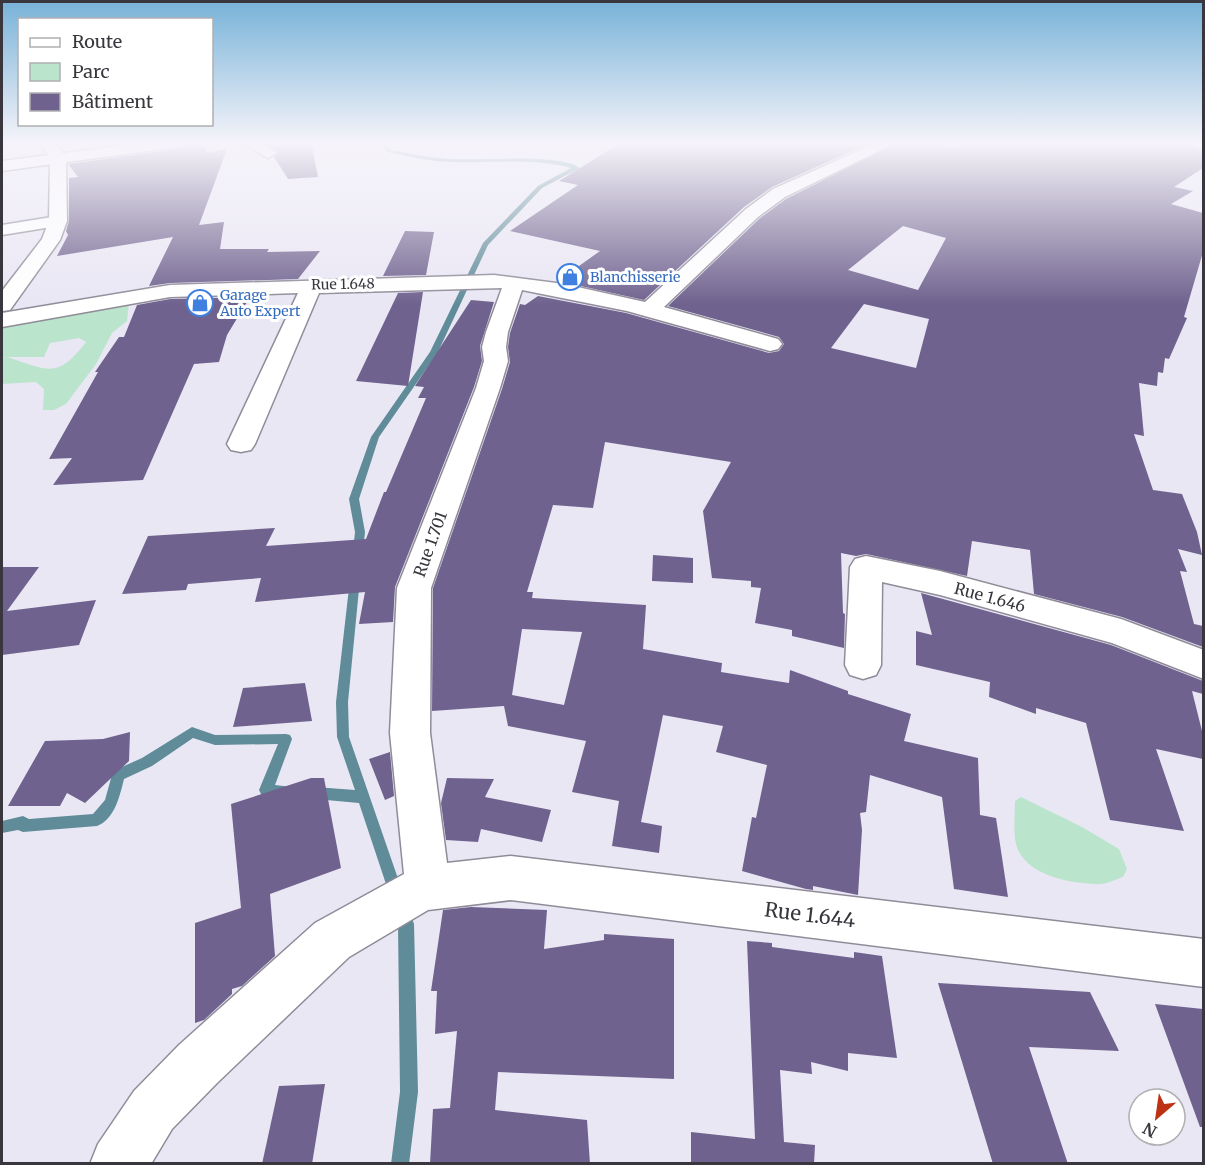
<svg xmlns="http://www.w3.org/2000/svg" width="1205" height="1165" viewBox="0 0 1205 1165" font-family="Merriweather,serif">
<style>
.green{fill:#bbe4cc;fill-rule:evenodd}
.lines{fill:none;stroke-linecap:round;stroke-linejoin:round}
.stream{fill:#5f8c98;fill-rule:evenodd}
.building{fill:#6f628e;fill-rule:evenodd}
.minor-casing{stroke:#8f8c98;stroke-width:3}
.tertiary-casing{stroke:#8f8c98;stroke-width:3}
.minor{fill:#fff;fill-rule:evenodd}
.tertiary{fill:#fff;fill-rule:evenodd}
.labels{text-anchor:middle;stroke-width:6;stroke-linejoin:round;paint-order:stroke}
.far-shop-label{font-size:14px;fill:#366cbe;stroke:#fff;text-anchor:start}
.far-street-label{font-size:14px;fill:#39373d;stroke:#fff}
.street-label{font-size:16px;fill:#39373d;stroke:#fff}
.near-street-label{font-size:20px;fill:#39373d;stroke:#fff}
</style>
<rect width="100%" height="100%" fill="#eae7f5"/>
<path class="green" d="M129 303 127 321 112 333 96 364 66 404 54 410H43L44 389 36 382 2 384V358L6 357H2V326L7 323ZM79 338 86 342C57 380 48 370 7 357H44L50 343Z
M1021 797 1082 827 1119 849 1127 869 1123 877C1116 879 1108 884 1100 884 1072 884 1024 876 1016 844 1013 831 1015 814 1015 801Z"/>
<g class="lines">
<path class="stream" d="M380 142H385L391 150C410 153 430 158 451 159 480 161 558 153 580 168L542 188 488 245 438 352 379 437 359 499 365 532 363 551 358 554 353 551 355 532 349 499 371 437 430 352 483 243 538 186 571 168C533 158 494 163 456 162 433 162 410 157 387 152Z
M355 575 360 579 348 702 349 737 403 893 401 898 396 900 391 898 389 893 359 803 315 799 310 797 308 793 310 789 315 787 355 790 337 737 336 702 350 579Z
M192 727 215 735 286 734 290 735 292 739 275 785 292 787 294 791 292 795C283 798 270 797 261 794L259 790 278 744 215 745 193 738 152 766 124 779C120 795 115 819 97 826L23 832 18 830 2 833V821L23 816 29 819 93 814 105 800 113 771 142 758Z
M402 903 407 905 414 924 418 1092 409 1164H391L400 1092 398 924 395 910 397 905Z"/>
</g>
<path class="building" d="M265 142H297L312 147 318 177 288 179 274 157 278 152Z
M622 142H872L772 187 744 207 644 300 558 281 600 251 510 231 578 185 559 181Z
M899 142H924L953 148 979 142H1001L1017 147 1022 142H1173L1203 149V168L1174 187 1193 191 1171 204 1203 213V252L1184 317 1187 318 1169 359 1165 358 1163 373 1158 372 1157 386 1139 383 1144 436 1134 434 1153 490 1182 494 1197 532 1202 555 1178 549 1187 572 1180 571 1194 624 1203 626V647L1122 617 1034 594 1030 550 972 541 967 576 866 554 856 556 841 553 843 613 845 614 844 648 792 636V630L755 623 761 588 751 587V581L712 578 703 511 731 462 605 442 593 508 553 505 527 592H533L532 598 646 605 643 649 722 663 721 672 789 683 790 670 848 691V694L911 714 904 741 978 758 980 815 996 818 1008 897 954 889 942 797 870 775 866 812 860 813 862 830 858 895 813 886V890L806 889 742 871 752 817 756 818 767 765 716 752 723 726 663 715 641 822 662 826 659 853 612 846 619 801 572 792 586 741 508 726 504 706 432 711 433 588 502 389 510 362 508 347 510 333 520 304 525 305 538 296 626 313 769 353 779 351 784 344 779 337 668 306 759 219 786 199ZM903 226 946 238 918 290 848 270ZM864 304 929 319 916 368 831 348ZM522 629 582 632 564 705 512 695Z
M204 143 207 153 227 149 199 225 224 222 220 249H269L267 252 320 251 298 279 170 283 149 286 173 237 57 256 68 235 66 231 69 221V178L78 177 68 164 184 148 192 144Z
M405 231 434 232 426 275 383 276Z
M423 292 408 386 356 381 398 293Z
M250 297 227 335 219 362 194 364 143 480 53 485 72 458 49 459 98 372H95L119 337H124L137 305 170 299Z
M471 300 494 302 480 346 482 361 474 387 395 587 393 622 359 624 365 592 255 602 261 578 188 584 186 590 122 594 148 536 275 528 266 546 366 539 384 492H386L426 398H418L424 387 415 386Z
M653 555 693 558V583L652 581Z
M2 567H39L7 611 96 600 79 645 2 655Z
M921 593 1111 645 1203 681V694L1192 691 1203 735V759L1156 749 1184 831 1110 820 1086 723 1036 708V714L989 697 990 682 916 665V631L932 635Z
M305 683 312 721 233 727 243 688Z
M130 732 129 761 85 803 67 793 60 806H8L45 741 103 739Z
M390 752 394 796 385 800 369 759Z
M311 778H324L341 868 270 894 275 956 242 986 232 989V994L204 1020 195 1023V923L241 908 231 804Z
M447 778 494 779 485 797 551 810 542 842 481 829 478 842 446 840 441 803Z
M471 907 547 910 544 949 604 940V934L674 939V1079L498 1072 495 1110 587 1120 590 1164H430L433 1109 450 1108 457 1031 435 1034 437 991H431L443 910Z
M747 941 772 943V947L854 958V952L882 956 897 1058 848 1053V1071L811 1062 812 1074 780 1070 784 1142 815 1145 814 1164H691V1132L755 1139Z
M938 983 1090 992 1119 1051 1029 1047 1068 1164H993Z
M1155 1004 1203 1009V1127H1200Z
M325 1084 312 1164H262L279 1086Z"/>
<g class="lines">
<defs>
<path id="minor" d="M149 142H191L184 146 2 171V161Z
M242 142H260L276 153 268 158Z
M878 142H897L785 197 758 217 664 307 778 339 782 344 778 349 770 351 627 311 522 290 508 332 506 347 508 361 500 388 431 588 430 733 447 863 511 856 1204 939V987L511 900 428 910 349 957 217 1083 172 1129 151 1164H90L98 1144 134 1091 179 1045 315 923 404 874 390 733 397 588 476 388 484 361 482 347 486 332 502 288 319 293 255 444 251 450 241 452 231 450 227 444 298 293 170 297 2 327V313L170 285 494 275 564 284 645 302 746 209 773 189Z
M58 216 64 217 67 221 64 225 2 235V225Z
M866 556 940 571 1121 619 1204 650V679L1112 643 940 595 882 582 881 665 876 675 863 679 850 675 845 665 850 567 855 559Z"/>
<path id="tertiary" d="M40 142H55L66 158 67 221 60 240 10 310 2 311V291L42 239 49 221 50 158Z"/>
</defs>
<use href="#minor" class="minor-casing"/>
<use href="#tertiary" class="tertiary-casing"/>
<use href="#minor" class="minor"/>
<use href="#tertiary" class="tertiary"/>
</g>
<linearGradient id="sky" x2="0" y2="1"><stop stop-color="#77b2d8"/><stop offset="0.47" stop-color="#f6f4fa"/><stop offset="1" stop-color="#f6f4fa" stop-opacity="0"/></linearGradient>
<rect width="1205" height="305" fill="url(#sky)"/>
<defs>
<symbol id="shop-ring" viewBox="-11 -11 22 22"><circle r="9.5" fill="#fff" stroke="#3f7fe0" stroke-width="1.5"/><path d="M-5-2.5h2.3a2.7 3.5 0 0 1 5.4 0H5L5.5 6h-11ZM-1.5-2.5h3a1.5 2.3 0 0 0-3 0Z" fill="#3f7fe0"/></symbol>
</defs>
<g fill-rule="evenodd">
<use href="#shop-ring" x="555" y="262" width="30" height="30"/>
<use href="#shop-ring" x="185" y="288" width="30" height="30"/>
</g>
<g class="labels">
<g class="far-shop-label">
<text x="590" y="282">Blanchisserie</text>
<text x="220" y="300">Garage<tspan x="220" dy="16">Auto Expert</tspan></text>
</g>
<g class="far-street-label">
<text transform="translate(343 284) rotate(-1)" y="5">Rue 1.648</text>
</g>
<g class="street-label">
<text transform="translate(430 544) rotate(-70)" y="6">Rue 1.701</text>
<text transform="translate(990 597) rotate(15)" y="6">Rue 1.646</text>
</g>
<g class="near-street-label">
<text transform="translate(810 915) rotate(7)" y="7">Rue 1.644</text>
</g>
</g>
<rect width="1205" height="1165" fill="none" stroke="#39373d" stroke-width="6"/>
<rect x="18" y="18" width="195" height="108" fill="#ffffff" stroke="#b0afb1" stroke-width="1.5"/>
<rect x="30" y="38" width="30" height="9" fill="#ffffff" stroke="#b0afb1" stroke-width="1.5"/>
<text x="72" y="48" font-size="18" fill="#39373d">Route</text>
<rect x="30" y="63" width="30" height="18" fill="#bbe4cc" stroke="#b0afb1" stroke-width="1.5"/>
<text x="72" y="78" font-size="18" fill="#39373d">Parc</text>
<rect x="30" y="93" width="30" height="18" fill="#6f628e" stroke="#b0afb1" stroke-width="1.5"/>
<text x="72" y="108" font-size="18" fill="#39373d">Bâtiment</text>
<g transform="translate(1157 1117) rotate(209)"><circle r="28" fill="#ffffff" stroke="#b0afb1" stroke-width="1.5"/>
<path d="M0-4.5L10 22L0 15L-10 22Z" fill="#bc3212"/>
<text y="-9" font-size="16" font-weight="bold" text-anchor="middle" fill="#39373d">N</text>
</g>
</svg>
